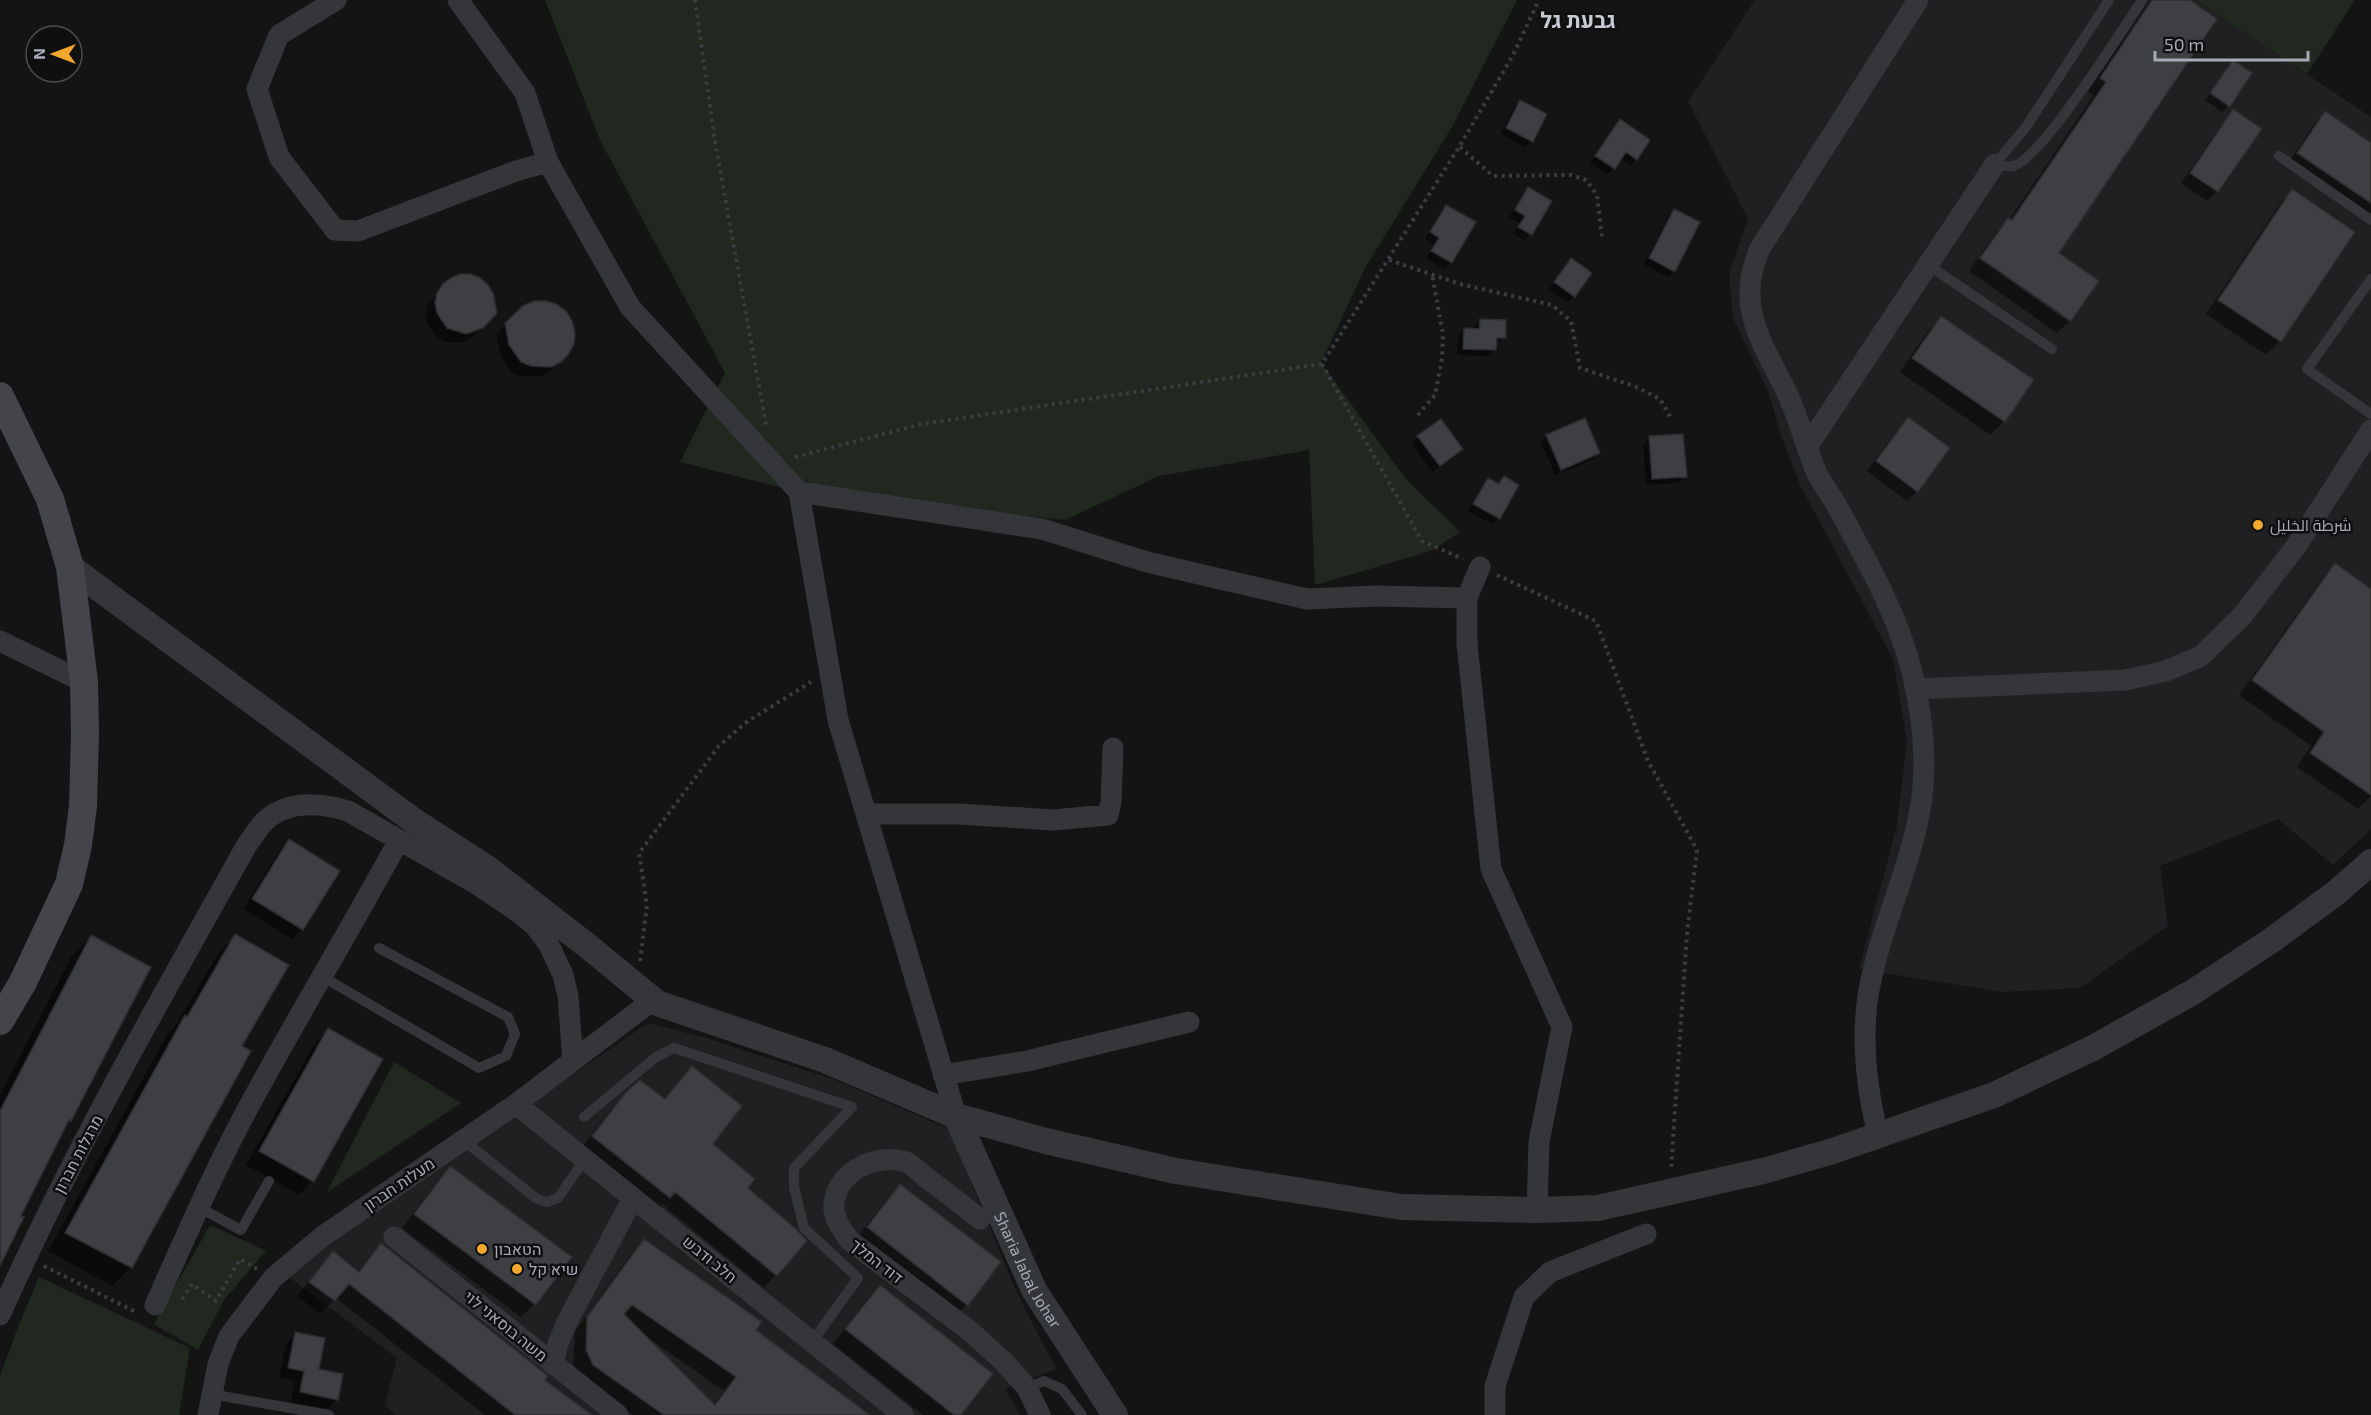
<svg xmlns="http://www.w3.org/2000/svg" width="2371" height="1415" viewBox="0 0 2371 1415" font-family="'Exo 2',Cairo,Heebo,sans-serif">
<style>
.built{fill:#202022}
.green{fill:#202820}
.shadow{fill:#0007;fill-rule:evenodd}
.building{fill:#3e3f42;stroke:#2e2e31;stroke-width:1.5;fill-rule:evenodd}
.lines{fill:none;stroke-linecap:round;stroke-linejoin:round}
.path{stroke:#3b3d41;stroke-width:4;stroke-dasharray:3 4.5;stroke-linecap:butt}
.service{stroke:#35363a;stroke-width:10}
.minor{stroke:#35363a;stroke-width:21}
.tertiary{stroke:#35363a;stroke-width:26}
.secondary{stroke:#43454a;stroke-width:28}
.poi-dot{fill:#f3a72e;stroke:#0f0f10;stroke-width:2}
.labels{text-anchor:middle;stroke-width:5;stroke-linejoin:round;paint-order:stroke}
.poi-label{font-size:16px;fill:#a5abb6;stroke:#0f0f10;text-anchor:start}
.street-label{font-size:16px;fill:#a5abb6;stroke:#0f0f10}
.district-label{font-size:22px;font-weight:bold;fill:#c6cad2;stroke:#0f0f10}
</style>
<rect width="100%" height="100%" fill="#141415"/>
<path class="built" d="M1755 0H2195L2371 117V829L2333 865 2278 819 2160 866 2168 926 2080 988 2002 992 1859 969 1897 825 1907 741 1893 659 1801 487 1780 433 1769 393 1733 318 1729 273 1748 219 1688 101Z
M648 1023 706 1038 833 1079 949 1129 1016 1291 1056 1369 1005 1389 1020 1415H396L385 1405 397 1358 286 1275 308 1262 341 1233Z"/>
<path class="green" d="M545 0H1517L1452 127 1365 268 1321 363 1405 478 1460 532 1431 551 1315 585 1309 450 1159 476 1065 520 799 492 680 462 725 373 600 140Z
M2195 0H2355L2307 74Z
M394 1062 461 1103 327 1192Z
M210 1225 266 1251 224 1300 198 1350 154 1324Z
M39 1277 190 1348 179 1415H0V1376L18 1327Z"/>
<path class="shadow" d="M2150 0H2187L2057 254 2097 282 2070 321 1980 256 1996 232 2009 220 2094 95 2088 91Z
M2233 62 2228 106 2222 112 2205 100Z
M1521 102 1531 141 1525 147 1501 134 1514 108Z
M2234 111 2217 191 2207 201 2181 183 2224 121Z
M2325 113 2371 144V214L2288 163 2315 123Z
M1620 121 1636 159 1630 165 1620 159 1607 175 1590 163Z
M1528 189 1530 234 1524 240 1513 234 1519 223 1509 217Z
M2292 191 2280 341 2266 355 2206 314 2279 205Z
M1446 207 1474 223 1451 262 1444 269 1426 258 1434 245 1425 239 1440 213Z
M1674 211V271L1668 277 1644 265 1668 217Z
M1978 258 2069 322 2057 333 1969 271Z
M1565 267 1574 296 1568 302 1549 289Z
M441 290 496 313 471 338 464 342H446L437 338 427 324 426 314 428 305Z
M524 307 567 354 549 372 540 376H520L511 372 500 355 496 334Z
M1942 318 2004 421 1990 435 1900 372 1928 331Z
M1480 320 1504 337 1495 344V350L1488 356 1457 355 1458 337 1464 330H1474V327Z
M1908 419 1917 491 1907 501 1867 471 1898 429Z
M1547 436 1598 453 1592 460 1555 475 1541 442Z
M1418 437 1455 455 1432 472 1412 443Z
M1650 438 1685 476 1679 483 1646 485 1643 444Z
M1504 478 1498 518 1492 524 1468 511 1482 487 1488 480 1497 485Z
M2335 565 2371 591V796L2358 809 2297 767 2311 746 2239 695 2322 579Z
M289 841 302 929 292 939 243 909 279 851Z
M235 936 240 1047 249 1051 130 1268 112 1286 48 1251 167 1035 174 1028 218 954Z
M91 937 70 1120 64 1126 19 1216 0 1263V1095L71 957Z
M328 1030 381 1059 312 1181 299 1195 246 1165 315 1043Z
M692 1068 710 1144 746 1188 805 1241 764 1288 662 1204 656 1210 580 1149 615 1105 628 1092 664 1100Z
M450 1168 535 1304 521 1317 402 1228 437 1182Z
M900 1186 967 1305 953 1318 854 1242 887 1199Z
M644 1241 754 1330 864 1415H633L580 1378 573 1364 575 1332 631 1254ZM651 1340 724 1391 713 1405 650 1342Z
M381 1245 543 1380 589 1415H485L336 1298 320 1314 297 1296 333 1253 357 1272Z
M880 1287 960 1415H923L833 1344 866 1300Z
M296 1333 337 1399 327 1409 291 1402 295 1381 279 1378 286 1344Z"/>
<path class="building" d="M2152 0H2190L2217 19 2059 253 2099 281 2071 321 1980 258 2008 218 2012 220 2106 82 2100 78Z
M2233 60 2252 73 2230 107 2210 93Z
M1520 100 1547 114 1533 142 1506 128Z
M2233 109 2262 129 2218 192 2190 173Z
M2325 111 2371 143V203L2297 153Z
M1620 119 1650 140 1637 160 1626 152 1615 169 1595 156Z
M1528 187 1552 201 1532 235 1518 227 1525 216 1515 210Z
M2292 189 2355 232 2281 342 2218 300Z
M1446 205 1476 222 1452 263 1431 251 1439 238 1430 232Z
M1674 209 1700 222 1675 272 1649 258Z
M1571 258 1592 273 1575 297 1554 282Z
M460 274H470L480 278 488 285 493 293 497 313 483 328 466 334 447 328 437 313 435 303 437 293 443 284 451 278Z
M534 301H546L556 304 566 311 572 321 575 333 574 344 568 355 561 362 551 367 531 366 521 362 509 345 505 323 523 306Z
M1941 316 2034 380 2005 422 1912 358Z
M1480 319 1506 320V338H1497L1496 350 1463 349 1464 328 1479 329Z
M1908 417 1950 448 1918 492 1876 461Z
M1585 418 1600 453 1561 470 1546 435Z
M1441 419 1463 449 1440 466 1417 436Z
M1683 434 1687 477 1652 479 1649 436Z
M1504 476 1519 485 1500 519 1473 504 1488 478 1499 484Z
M2335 563 2371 589V795L2310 753 2324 732 2252 680Z
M289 839 340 871 303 930 252 899Z
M235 934 289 965 242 1046 251 1051 132 1268 65 1233 185 1015 187 1017Z
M91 935 151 967 71 1121 69 1120 21 1216 24 1217 0 1266V1111Z
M328 1028 383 1059 314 1182 259 1151Z
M692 1066 742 1106 713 1144 755 1179 748 1188 796 1229 807 1241 777 1276 675 1192 670 1198 592 1136 627 1091 640 1080 665 1099Z
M450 1166 572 1257 536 1305 414 1214Z
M900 1184 1001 1262 968 1306 867 1227Z
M644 1239 762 1322 756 1330 870 1415H664L593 1365 586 1350 587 1317ZM632 1305 736 1377 715 1405 624 1314Z
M381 1243 548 1376 545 1380 592 1415H515L349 1284 335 1301 309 1282 333 1251 359 1272Z
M880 1285 993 1374 961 1415H954L845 1329Z
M295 1332 325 1338 319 1369 343 1374 338 1400 300 1392 304 1371 288 1368Z"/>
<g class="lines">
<path class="path" d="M695 0 715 142 766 425
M1460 147 1493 176 1571 175 1586 180 1597 195 1602 237
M1389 260 1460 284 1552 305 1571 321 1580 368 1634 386 1660 399 1671 418
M1322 364 1422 541 1463 559
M1418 415 1435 395 1442 359 1443 334 1432 274
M795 457 922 424 1322 364 1459 147 1513 55 1539 0
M1497 575 1596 621 1648 761 1697 850 1687 933 1671 1169
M640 961 647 905 639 853 719 746 745 723 811 682
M44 1266 136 1312
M182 1299 192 1284 216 1301 240 1259 257 1269"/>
<path class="service" d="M2279 156 2371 220
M1995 164C2000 165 2008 167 2013 166 2041 160 2123 29 2142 0
M1995 164 2026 127 2109 0
M1928 265 2052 349
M2371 279 2307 369 2371 414
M323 977 479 1068 506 1056 515 1034 508 1017 379 948
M584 1117 656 1057 674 1048 852 1107 794 1168V1187L804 1228 858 1278 812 1342
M463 1140 537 1199 547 1202 558 1198 585 1159
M198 1207 241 1230 269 1181
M1027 1388 1044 1381 1062 1389 1082 1415
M211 1394 329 1415"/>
<path class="minor" d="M336 0 279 35 257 89 279 157 335 230 358 231 516 171 548 162
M458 0 525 93 548 162 630 307 799 492 838 720 956 1116
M1807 447 1995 164
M799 492 1042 529 1147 562 1307 599 1377 596 1467 598
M1480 567 1467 598V644L1491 869 1562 1027 1539 1142 1537 1210
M0 641 84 682
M1916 689 2125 680 2166 671 2201 656 2243 615 2297 545 2371 430
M866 814H959L1053 820 1108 815 1111 802 1113 748
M943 1075 1027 1061 1189 1022
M516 1104 903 1415
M1878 1135C1867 1090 1861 1042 1868 996 1879 928 1913 865 1922 797 1927 755 1922 713 1912 672 1897 612 1866 560 1837 506 1831 495 1823 485 1817 474 1806 448 1800 421 1788 395 1774 365 1750 330 1750 296 1749 279 1754 265 1759 250L1918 0
M980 1219C961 1204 943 1190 924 1176 919 1172 912 1164 906 1162 877 1153 838 1170 834 1203 832 1217 842 1229 849 1240L970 1331 1003 1361 1027 1388 1040 1415
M394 1237 618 1415
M155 1305C188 1231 220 1157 260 1086 305 1004 354 923 399 840
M0 1315C72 1153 161 998 248 843 254 836 259 826 266 820 289 800 321 803 348 811L475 883 518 912 535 926 548 943 563 975 568 996 573 1061
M553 1364 558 1344 567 1322 633 1198
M208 1415 218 1364 229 1336 273 1278 323 1236 516 1104 653 1000
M1495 1415V1386L1524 1297 1550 1272 1646 1234"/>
<g class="tertiary">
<path d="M70 567 414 821 487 868 589 947 657 1003 825 1060 956 1116 1046 1141 1176 1171 1401 1207 1537 1210 1598 1208 1767 1170 1833 1151 1994 1095 2093 1048 2193 992 2272 940 2337 892 2371 862"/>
<path id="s1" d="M956 1116 1034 1290 1115 1415"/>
</g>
<path class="secondary" d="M0 396 50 499 70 567 84 682 85 734 83 806 78 845 69 884 23 982 0 1021"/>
</g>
<g class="poi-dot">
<circle cx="2258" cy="525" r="6"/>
<circle cx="482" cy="1249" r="6"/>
<circle cx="517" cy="1269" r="6"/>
</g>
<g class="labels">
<g class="poi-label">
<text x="2270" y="531">شرطة الخليل</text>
<text x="494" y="1255">הטאבון</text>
<text x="529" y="1275">שיא קל</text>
</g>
<g class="street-label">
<text transform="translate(78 1154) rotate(-62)" y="6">מרגלות חברון</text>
<text transform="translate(399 1184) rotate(-34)" y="6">מעלות חברון</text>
<text transform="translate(710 1259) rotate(39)" y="6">חלב ודבש</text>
<text transform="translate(877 1261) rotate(38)" y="6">דוד המלך</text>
<text dy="6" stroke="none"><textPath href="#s1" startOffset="170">Sharia Jabal Johar</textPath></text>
<text transform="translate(506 1326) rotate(39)" y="6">משה בוסאני לוי</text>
</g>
<g class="district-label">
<text x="1578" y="28">גבעת גל</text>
</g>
</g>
<g transform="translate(54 54) rotate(270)"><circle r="28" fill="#0f0f10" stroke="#4b4d52" stroke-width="1.5"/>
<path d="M0-4.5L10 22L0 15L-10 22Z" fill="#f3a72e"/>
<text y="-9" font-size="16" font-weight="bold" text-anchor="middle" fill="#a5abb6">N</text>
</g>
<path d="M2155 51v9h153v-9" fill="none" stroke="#a5abb6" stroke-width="3"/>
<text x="2164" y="51" font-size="18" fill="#a5abb6" stroke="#0f0f10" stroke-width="4.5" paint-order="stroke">50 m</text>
</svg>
